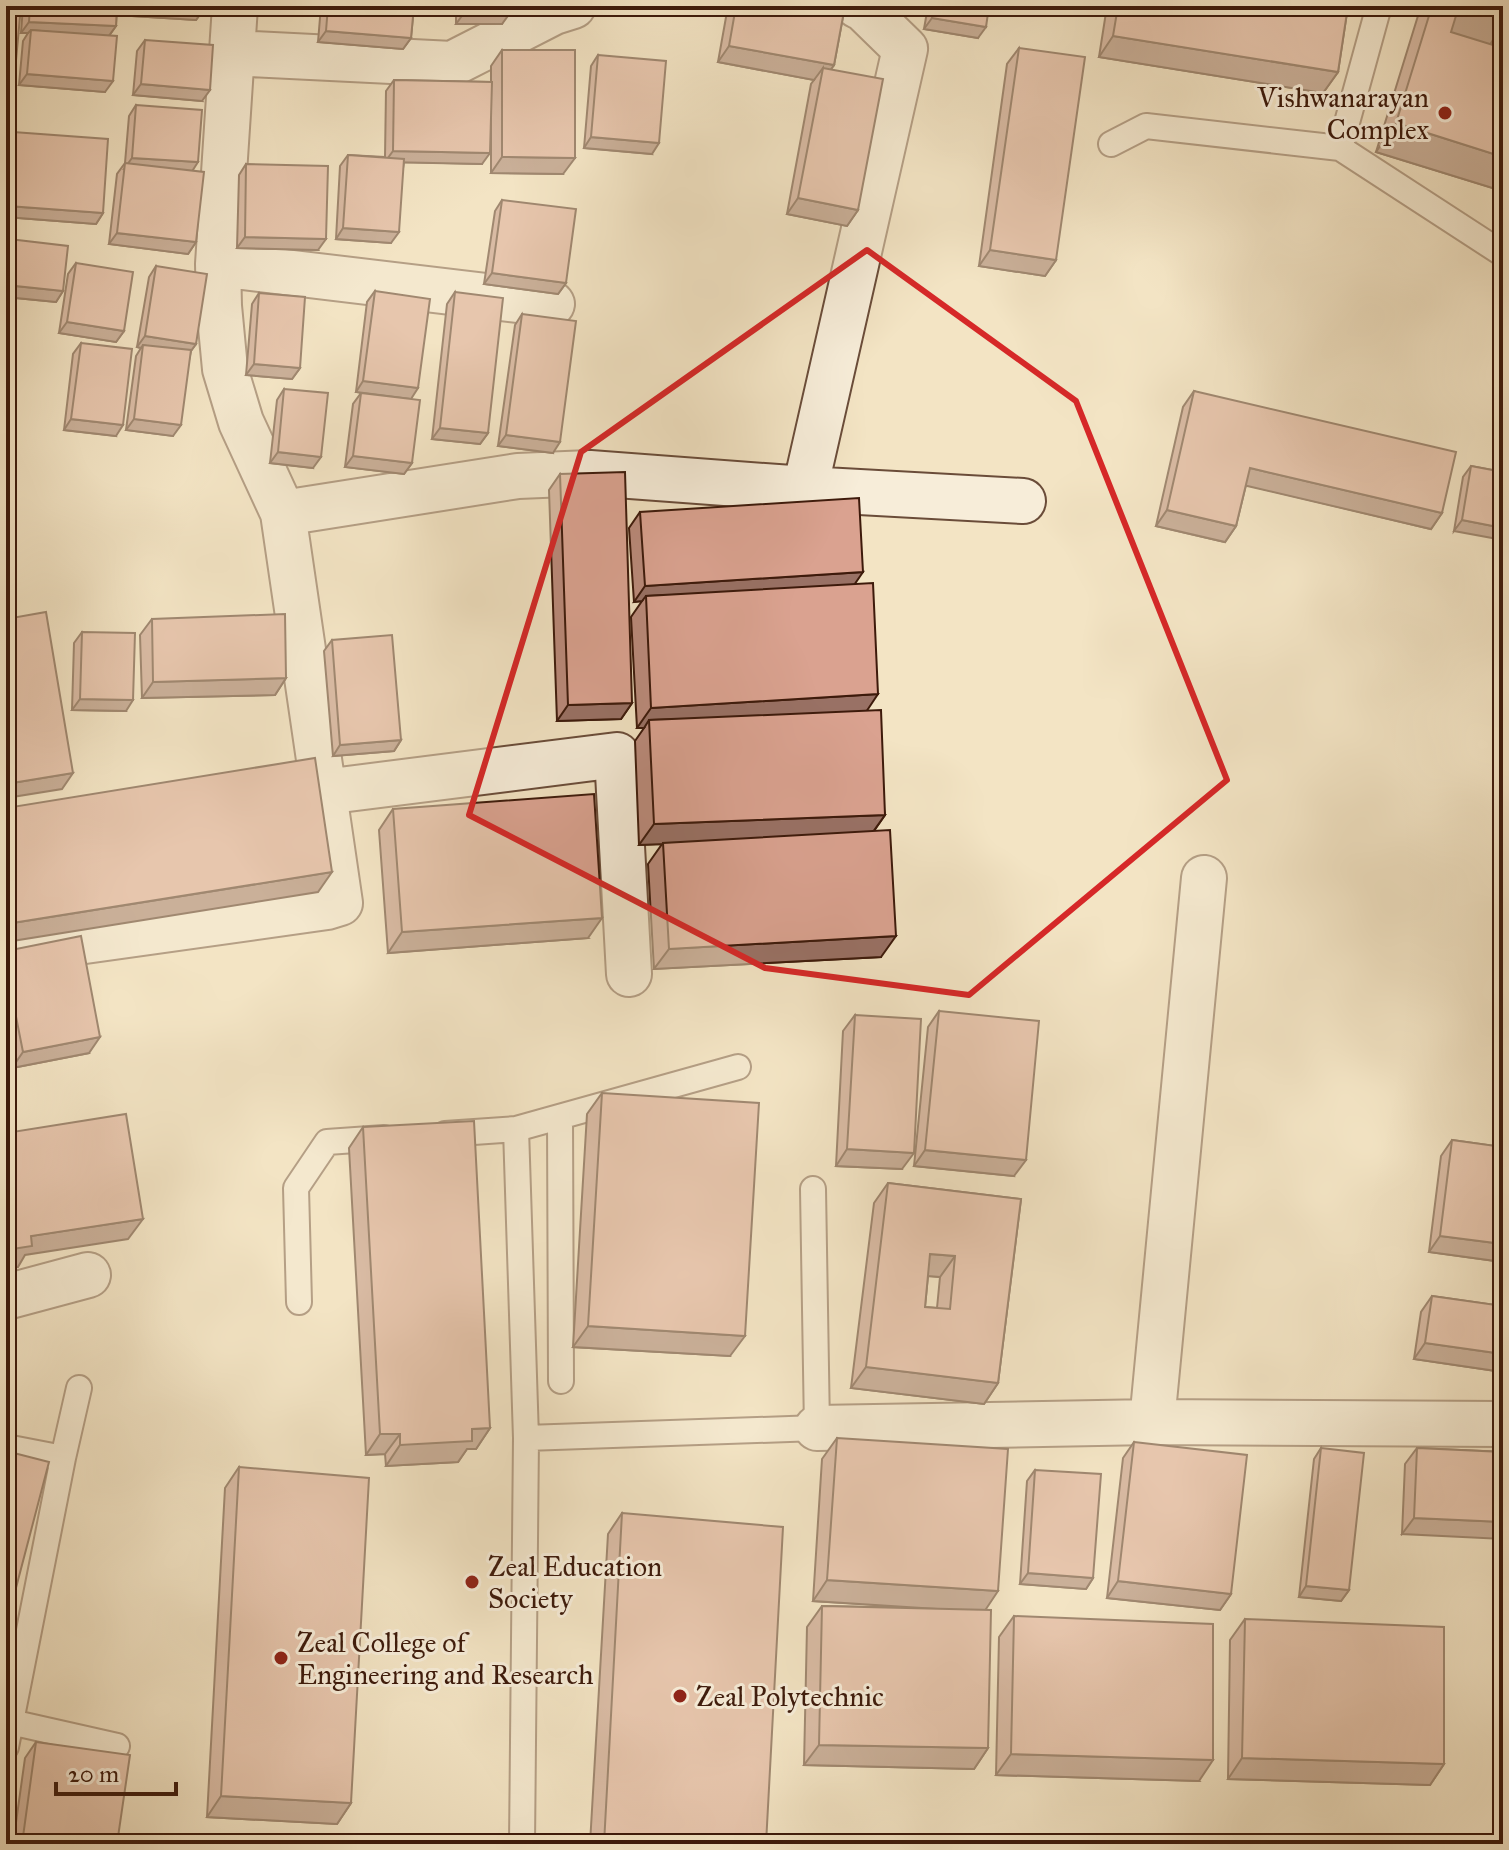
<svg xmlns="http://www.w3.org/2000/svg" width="1509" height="1850" viewBox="0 0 1509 1850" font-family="'IM FELL Great Primer',serif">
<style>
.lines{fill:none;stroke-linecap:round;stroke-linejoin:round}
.lane-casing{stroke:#6a4c39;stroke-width:28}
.street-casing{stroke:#6a4c39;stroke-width:48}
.lane{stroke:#f7edd9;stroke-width:24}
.street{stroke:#f7edd9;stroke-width:44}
.wall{fill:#bb8b7c;stroke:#3d1a0b;stroke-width:2;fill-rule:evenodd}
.shaded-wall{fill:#997165;stroke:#3d1a0b;stroke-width:2}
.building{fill:#daa290;stroke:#3d1a0b;stroke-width:2;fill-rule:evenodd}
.marked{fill:none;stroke:#d62828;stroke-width:6;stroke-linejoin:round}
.poi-dot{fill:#8f2418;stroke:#f7edd9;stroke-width:3}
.labels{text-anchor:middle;stroke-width:6;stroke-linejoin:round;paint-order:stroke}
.poi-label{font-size:28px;fill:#3d1a0b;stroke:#f7edd9;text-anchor:start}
</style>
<rect width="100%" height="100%" fill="#f3e4c4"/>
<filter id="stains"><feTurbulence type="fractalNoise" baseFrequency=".0025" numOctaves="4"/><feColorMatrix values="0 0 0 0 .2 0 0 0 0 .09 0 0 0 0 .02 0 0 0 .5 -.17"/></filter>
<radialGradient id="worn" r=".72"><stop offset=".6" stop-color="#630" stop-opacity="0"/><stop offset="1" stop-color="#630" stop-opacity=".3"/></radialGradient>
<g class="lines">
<defs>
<path id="lane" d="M1111 144 1146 126 1340 148 1379 6
M1340 148 1503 254
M560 1117 561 1381
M516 1129 738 1067
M445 1134 516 1129 526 1438
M299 1302 296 1188 327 1142 384 1138
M6 1447 63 1458 79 1388
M6 1721 117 1746
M6 1747 63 1458
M522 1844 526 1438 817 1428 813 1189"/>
<path id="street" d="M232 53 452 64 554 12 573 6
M218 264 552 304
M805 489 905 49 863 8 858 6
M283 513 518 476 590 473 805 489 1023 501
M324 792 617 755 629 974
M6 952 327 907 340 903 283 513 241 422 225 369 219 306 218 264 235 6
M6 1297 88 1275
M1152 1422 1204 878
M817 1428 1152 1422 1503 1424"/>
</defs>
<use href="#lane" class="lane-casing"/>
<use href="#street" class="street-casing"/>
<use href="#lane" class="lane"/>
<use href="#street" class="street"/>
</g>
<path class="wall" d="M6 6 9 138 13 132 103 213 96 224 6 217Z
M23 6H117L116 26 109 36 105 92 19 85 23 41 28 33H21Z
M117 6H204V9L196 20 117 15Z
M321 6H414L411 38 403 49 318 42Z
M456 6H510L502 24H456Z
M728 6H845L834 65 831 69 858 210 847 226 787 214 811 84 814 80 718 62Z
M928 6H989L978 38 924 29Z
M1107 6H1348L1338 72 1323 93 1099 57Z
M1421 6H1503L1499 190 1376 152Z
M145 40 202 101 133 95 137 51Z
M1019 48 1056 260 1045 276 979 266 1007 64Z
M502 50 563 174 491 173V114L482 164 404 162 391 243 336 239 340 166 348 155 385 157 386 91 394 80 491 82V66Z
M598 55 652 154 584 148 591 66Z
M136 105 193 170 196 242 188 254 109 244 117 174 125 163 129 116Z
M246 164 318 250 237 248 239 175Z
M502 200 566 283 558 294 484 284 495 211Z
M9 239 63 291 56 302 6 297V244Z
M76 263 124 331 116 342 59 333 68 274Z
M156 266 196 344 191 351 173 436 126 430 136 356 141 348 137 347 149 277Z
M375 291 411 399 412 463 404 474 345 467 353 404 361 393H363L356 392 367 302Z
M455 292 488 433 480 444 432 439 447 304Z
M259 293 300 368 292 379 246 375 252 304Z
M522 314 553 453 498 446 515 325Z
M81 343 116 436 64 430 73 354Z
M284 389 313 468 270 463 277 400Z
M1194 391 1442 513 1431 529 1246 485 1236 526 1225 542 1156 526 1183 407Z
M1471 466 1503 472 1454 531 1463 477Z
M560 474 632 703 621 719 557 721 549 490Z
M640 512 855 584 867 711 885 815 874 831 881 957 654 969 648 864 662 844 639 845 635 741 644 728H637L631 617 642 601 634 602 629 528Z
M152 619 286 678 275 695 142 698 140 635Z
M82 632 126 711 72 710 74 643Z
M332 640 401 740 394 751 333 756 324 651Z
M393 809 588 938 388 953 379 830Z
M6 951 89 1053 12 1068 6 1038Z
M939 1011 1014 1176 914 1166 928 1027Z
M855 1015 902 1169 836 1166 843 1031Z
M602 1093 730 1356 573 1347 587 1114Z
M363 1127 490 1428 476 1449H467L458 1462 386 1466 385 1454 366 1455 349 1148Z
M1452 1140 1503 1147V1262L1429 1252 1441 1156Z
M888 1183 1021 1199 998 1383 984 1404 851 1388 874 1203ZM928 1276 940 1277 937 1308 925 1307Z
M1432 1296 1503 1306V1372L1414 1359 1421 1312Z
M837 1438 985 1610 988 1748 974 1769 804 1765 807 1627 822 1606 931 1608 813 1601 822 1459Z
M1134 1442 1231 1594 1220 1610 1107 1598 1123 1458Z
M1321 1448 1349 1590 1341 1601 1299 1597 1314 1459Z
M1417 1448 1503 1452 1402 1534 1405 1464Z
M239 1467 351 1803 337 1824 207 1817 225 1488Z
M1035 1470 1093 1578 1086 1589 1020 1584 1027 1481Z
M622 1513 766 1844H590L608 1534Z
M1014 1616 1199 1781 996 1775 999 1637Z
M1245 1619 1444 1764 1430 1785 1228 1779 1230 1640Z
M36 1742 117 1844H13L25 1758Z"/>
<path class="shaded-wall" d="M123 6H156L204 9 196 20 117 15Z
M1458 6H1465L1503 18V52L1493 45 1496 35 1488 48 1439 33Z
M464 13H510L502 24H456Z
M932 18 986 27 978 38 924 29Z
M29 22 116 26 108 37 31 30 28 33H21Z
M326 31 411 38 403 49 318 42Z
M1113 36 1338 72 1323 93 1099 57Z
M729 46 834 65 823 81V68L814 80 718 62Z
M27 74 113 81 105 92 19 85Z
M141 84 210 90 202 101 133 95Z
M1396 123 1503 157V185L1499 190 1376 152Z
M591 137 659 143 652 154 584 148Z
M393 151 490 153 482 164 385 162Z
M502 157 575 158 563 174 491 173Z
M132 158 198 162 191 173 124 169Z
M798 198 858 210 847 226 787 214Z
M8 206 103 213 96 224 6 217V209Z
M343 228 399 232 391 243 336 239Z
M117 233 196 242 188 254 109 244Z
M245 237 326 239 318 250 237 248Z
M990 250 1056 260 1045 276 979 266Z
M492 273 566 283 558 294 484 284Z
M6 285 63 291 56 302 6 297Z
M67 322 124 331 116 342 59 333Z
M145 336 196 344 188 355 143 345 141 348 137 347Z
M254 364 300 368 292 379 246 375Z
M363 381 418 388 411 399 356 392Z
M71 419 123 425 116 436 64 430Z
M134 419 181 425 173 436 126 430Z
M440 428 488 433 480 444 432 439Z
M506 435 560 442 553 453 498 446Z
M278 452 321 457 313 468 270 463Z
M353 456 412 463 404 474 345 467Z
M1250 468 1442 513 1431 529 1239 484Z
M1167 510 1236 526 1225 542 1156 526Z
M1462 520 1503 528V540L1454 531Z
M863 572 852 588 646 596 642 601 634 602 645 586Z
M286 678 275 695 142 698 153 682Z
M878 694 864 715 649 720 644 728H637L651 708Z
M80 699 133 700 126 711 72 710Z
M632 703 621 719 557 721 568 705Z
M401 740 394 751 333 756 340 745Z
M73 773 62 789 6 798V784Z
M885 815 870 836 639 845 654 824Z
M332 872 318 892 6 942V924Z
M602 918 588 938 388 953 402 932Z
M896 936 881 957 654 969 669 949Z
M100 1037 89 1053 12 1068 23 1052Z
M847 1149 914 1153 902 1169 836 1166Z
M925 1150 1026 1160 1014 1176 914 1166Z
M143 1219 128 1239 25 1255 18 1267 6 1268V1250L31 1236Z
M1440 1236 1503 1244V1262L1429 1252Z
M930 1254 955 1256 940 1277 915 1275Z
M588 1326 745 1336 730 1356 573 1347Z
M1425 1343 1503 1354V1372L1414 1359Z
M866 1367 998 1383 984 1404 851 1388Z
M490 1428 476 1449H467L458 1462 386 1466 400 1445 472 1429Z
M380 1434H400L385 1454 366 1455Z
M1414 1518 1503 1522V1539L1402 1534Z
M1028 1573 1093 1578 1086 1589 1020 1584Z
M827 1580 998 1591 984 1612 813 1601Z
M1118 1581 1231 1594 1220 1610 1107 1598Z
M1306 1586 1349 1590 1341 1601 1299 1597Z
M819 1745 988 1748 974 1769 804 1765Z
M1011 1754 1213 1760 1199 1781 996 1775Z
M1242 1758 1444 1764 1430 1785 1228 1779Z
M221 1796 351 1803 337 1824 207 1817Z"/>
<path class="building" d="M6 6H21L8 147H6Z
M30 6H117L116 26 29 22Z
M156 6H204V9Z
M328 6H414L411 38 326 31Z
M464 6H510V13H464Z
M736 6H845L834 65 729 46Z
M934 6H989L986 27 932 18Z
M1118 6H1348L1338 72 1113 36Z
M1432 6H1459L1451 32 1493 45 1496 35 1503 37V157L1396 123Z
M1465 6H1503V18Z
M31 30 117 36 113 81 27 74Z
M145 40 213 45 210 90 141 84Z
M1019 48 1085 57 1056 260 990 250Z
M502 50H575V158L502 157Z
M598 55 666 61 659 143 591 137Z
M823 68 883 79 858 210 798 198Z
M394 80 492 82 490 153 393 151Z
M136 105 202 110 198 162 132 158Z
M13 132 108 139 103 213 8 206Z
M348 155 404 159 399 232 343 228Z
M125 163 204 172 196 242 117 233Z
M246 164 328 166 326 239 245 237Z
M502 200 576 209 566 283 492 273Z
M9 239 68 246 63 291 6 285V269Z
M76 263 133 272 124 331 67 322Z
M156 266 207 274 196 344 145 336Z
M375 291 430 299 418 388 363 381Z
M455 292 503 298 488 433 440 428Z
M259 293 305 297 300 368 254 364Z
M522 314 576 321 560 442 506 435Z
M81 343 132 349 123 425 71 419Z
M143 345 191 350 181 425 134 419Z
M284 389 328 393 321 457 278 452Z
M1194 391 1456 452 1442 513 1250 468 1236 526 1167 510Z
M361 393 420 400 412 463 353 456Z
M1471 466 1503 472V528L1462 520Z
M625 472 632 703 568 705 560 474Z
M859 498 863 572 645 586 640 512Z
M873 583 878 694 651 708 646 596Z
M46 612 73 773 6 784V619Z
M285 614 286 678 153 682 152 619Z
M82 632 135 633 133 700 80 699Z
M392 635 401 740 340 745 332 640Z
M881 710 885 815 654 824 649 720Z
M315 758 332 872 6 924V808Z
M594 794 602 918 402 932 393 809Z
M890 830 896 936 669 949 663 843Z
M81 936 100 1037 23 1052 6 966V951Z
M939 1011 1039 1021 1026 1160 925 1150Z
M855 1015 921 1019 914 1153 847 1149Z
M602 1093 759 1103 745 1336 588 1326Z
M126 1114 143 1219 31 1236 32 1246 6 1250V1133Z
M474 1121 490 1428 472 1429V1441L400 1445V1434H380L363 1127Z
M1452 1140 1503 1147V1244L1440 1236Z
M888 1183 1021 1199 998 1383 866 1367ZM930 1254 955 1256 950 1309 925 1307Z
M1432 1296 1503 1306V1354L1425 1343Z
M837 1438 1008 1449 998 1591 827 1580Z
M1134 1442 1247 1455 1231 1594 1118 1581Z
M1321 1448 1364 1453 1349 1590 1306 1586Z
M1417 1448 1503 1452V1522L1414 1518Z
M6 1451 49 1462 6 1626Z
M239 1467 369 1478 351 1803 221 1796Z
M1035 1470 1101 1474 1093 1578 1028 1573Z
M622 1513 783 1527 766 1844H604Z
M822 1606 991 1610 988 1748 819 1745Z
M1014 1616 1213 1624V1760L1011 1754Z
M1245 1619 1444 1627V1764L1242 1758Z
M36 1742 130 1755 117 1844H22Z
M167 1837 289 1844H166Z"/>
<path d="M0 0H1509V1850H0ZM867 250 1076 401 1227 780 969 995 765 968 469 815 581 452Z" fill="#f3e4c4" fill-opacity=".55" fill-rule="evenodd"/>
<path class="marked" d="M867 250 1076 401 1227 780 969 995 765 968 469 815 581 452Z"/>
<g class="poi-dot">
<circle cx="1445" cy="113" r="8"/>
<circle cx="472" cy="1582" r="8"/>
<circle cx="281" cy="1658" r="8"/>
<circle cx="680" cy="1696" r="8"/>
</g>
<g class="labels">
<g class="poi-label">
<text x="1429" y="107" text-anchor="end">Vishwanarayan<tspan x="1429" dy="32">Complex</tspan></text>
<text x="488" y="1576">Zeal Education<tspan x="488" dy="32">Society</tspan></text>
<text x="297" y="1652">Zeal College of<tspan x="297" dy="32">Engineering and Research</tspan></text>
<text x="696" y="1706">Zeal Polytechnic</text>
</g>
</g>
<rect width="1509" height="1850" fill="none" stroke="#f3e4c4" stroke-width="32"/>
<rect x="8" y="8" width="1493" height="1834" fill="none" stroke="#3d1a0b" stroke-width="4"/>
<rect x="16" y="16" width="1477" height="1818" fill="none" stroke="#3d1a0b" stroke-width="2"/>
<path d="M56 1782v12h120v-12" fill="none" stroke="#3d1a0b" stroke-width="4"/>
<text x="68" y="1782" font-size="24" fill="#3d1a0b" stroke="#f7edd9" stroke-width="6" paint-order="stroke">20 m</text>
<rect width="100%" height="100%" filter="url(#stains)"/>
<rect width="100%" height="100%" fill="url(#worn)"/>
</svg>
